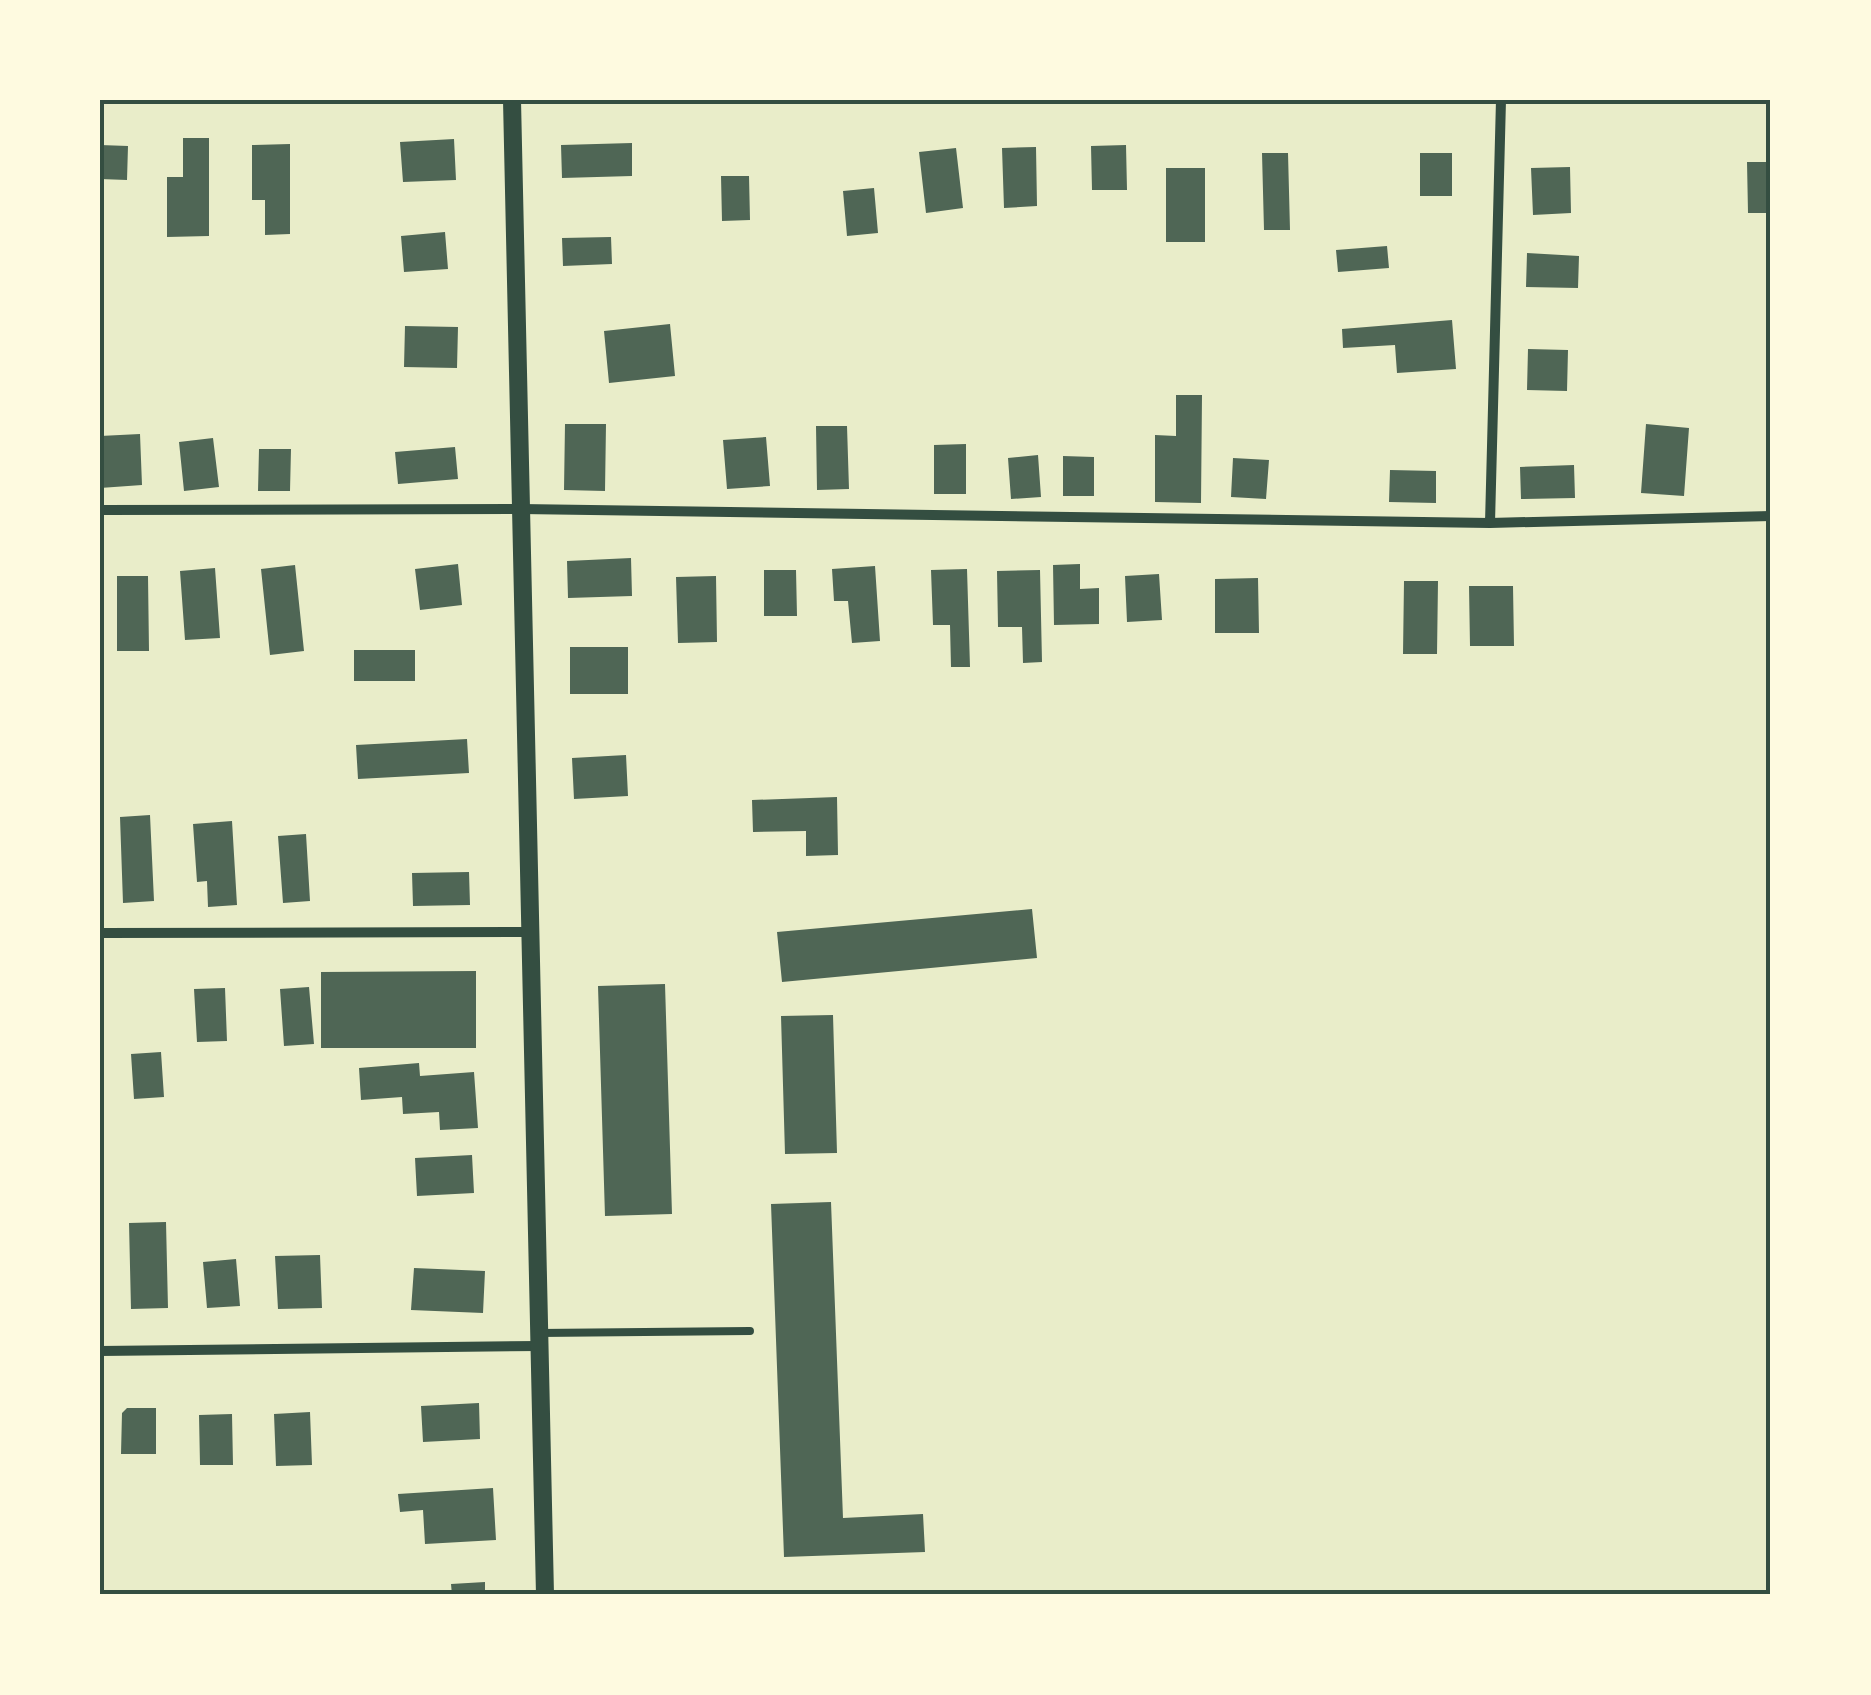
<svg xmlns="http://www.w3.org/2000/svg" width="1871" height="1695" viewBox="0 0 1871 1695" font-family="'Noto Serif',serif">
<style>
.building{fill:#4f6655}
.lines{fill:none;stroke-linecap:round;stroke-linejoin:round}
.service{stroke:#344e41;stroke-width:8}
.minor{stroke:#344e41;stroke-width:10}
.tertiary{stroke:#344e41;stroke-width:18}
.neatline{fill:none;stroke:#344e41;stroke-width:4}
</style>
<rect width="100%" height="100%" fill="#e9edc9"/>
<path class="building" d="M183 138H209V236L167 237V177H183Z
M454 139 456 180 403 182 400 142Z
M632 143V176L562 178 561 145Z
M290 144V234L265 235V200H252V145Z
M100 145 128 146 127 180 100 179Z
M1126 145 1127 190H1092L1091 146Z
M1036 147 1037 206 1004 208 1002 148Z
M956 148 963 208 926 213 919 152Z
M1262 153H1288L1290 230H1264Z
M1420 153H1452V196H1420Z
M1747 162H1771V213H1748Z
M1570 167 1571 213 1533 215 1531 168Z
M1166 168H1205V242H1166Z
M721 176H749L750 220 722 221Z
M874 188 878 233 847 236 843 191Z
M445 232 448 269 404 272 401 236Z
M611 237 612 264 563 266 562 238Z
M1387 246 1389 268 1338 272 1336 250Z
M1527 253 1579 256 1578 288 1526 287Z
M1452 320 1456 369 1397 373 1395 345 1343 348 1342 329Z
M670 324 675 376 609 383 604 331Z
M405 326 458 327 457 368 404 367Z
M1528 349 1568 350 1567 391 1527 390Z
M1176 395H1202L1201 503 1155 502V435L1176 436Z
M565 424H606L605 491 564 490Z
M1646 424 1689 428 1684 496 1641 493Z
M816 426H847L849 489 817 490Z
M140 434 142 485 100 488V436Z
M766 437 770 486 727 489 723 440Z
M213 438 219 487 184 491 179 442Z
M966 444V494H934V445Z
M455 447 458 479 398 484 395 452Z
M259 449H291L290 491H258Z
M1038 455 1041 497 1011 499 1008 458Z
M1063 456 1094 457V496H1063Z
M1233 458 1269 460 1266 499 1231 497Z
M1574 465 1575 498 1521 499 1520 467Z
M1390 470 1436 471V503L1389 502Z
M631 558 632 596 568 598 567 561Z
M458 564 462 605 420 610 415 569Z
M1080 564V589L1099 588V624L1054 625 1053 565Z
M295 565 304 651 270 655 261 569Z
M875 566 880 641 852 643 848 601H834L832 569Z
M215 568 220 638 185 640 180 571Z
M967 569 970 667H951L950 625H933L931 570Z
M764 570H796L797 616H764Z
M1040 570 1042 662 1023 663 1022 627H998L997 571Z
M1159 574 1162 620 1127 622 1125 576Z
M117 576H148L149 651H117Z
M716 576 717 642 678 643 676 577Z
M1258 578 1259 633H1215V579Z
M1404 581H1438L1437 654H1403Z
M1469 586H1513L1514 646H1470Z
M570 647H628V694H570Z
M354 650H415V681H354Z
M467 739 469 773 358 779 356 745Z
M626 755 628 796 574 799 572 758Z
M837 797 838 855 806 856V831L753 832 752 800Z
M150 815 154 901 123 903 120 817Z
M232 821 237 905 208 907 207 881 197 882 193 824Z
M306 834 310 901 283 903 278 836Z
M469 872 470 905 413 906 412 873Z
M1032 909 1037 958 782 982 777 932Z
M476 971V1048H321V972Z
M665 984 672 1214 605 1216 598 986Z
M309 987 314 1044 284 1046 280 989Z
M225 988 227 1041 197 1042 194 989Z
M833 1015 837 1153 785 1154 781 1016Z
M161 1052 164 1097 134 1099 131 1054Z
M419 1063 420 1076 474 1072 478 1128 440 1130 439 1112 403 1114 402 1097 361 1100 359 1068Z
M472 1155 474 1193 417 1196 415 1158Z
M831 1202 843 1518 923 1514 925 1552 784 1557 771 1204Z
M166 1222 168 1308 131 1309 129 1223Z
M320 1255 322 1308 278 1309 275 1256Z
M236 1259 240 1306 207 1308 203 1262Z
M414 1268 485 1271 483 1313 411 1310Z
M479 1403 480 1439 423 1442 421 1406Z
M127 1408H156V1454H121L122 1413Z
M310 1412 312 1465 276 1466 274 1414Z
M232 1414 233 1465H200L199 1415Z
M493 1488 496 1540 425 1544 423 1510 400 1512 398 1494Z
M485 1582V1595H452L451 1584Z"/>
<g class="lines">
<path class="service" d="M539 1333 750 1331"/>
<path class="minor" d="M100 510 521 509 1490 523 1771 516
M1490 523 1501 100
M100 933 530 932
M100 1351 539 1346"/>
<path class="tertiary" d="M512 100 545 1595"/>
</g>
<rect width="1871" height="1695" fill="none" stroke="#fefae0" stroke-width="205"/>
<rect x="102" y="102" width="1666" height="1490" class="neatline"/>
</svg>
